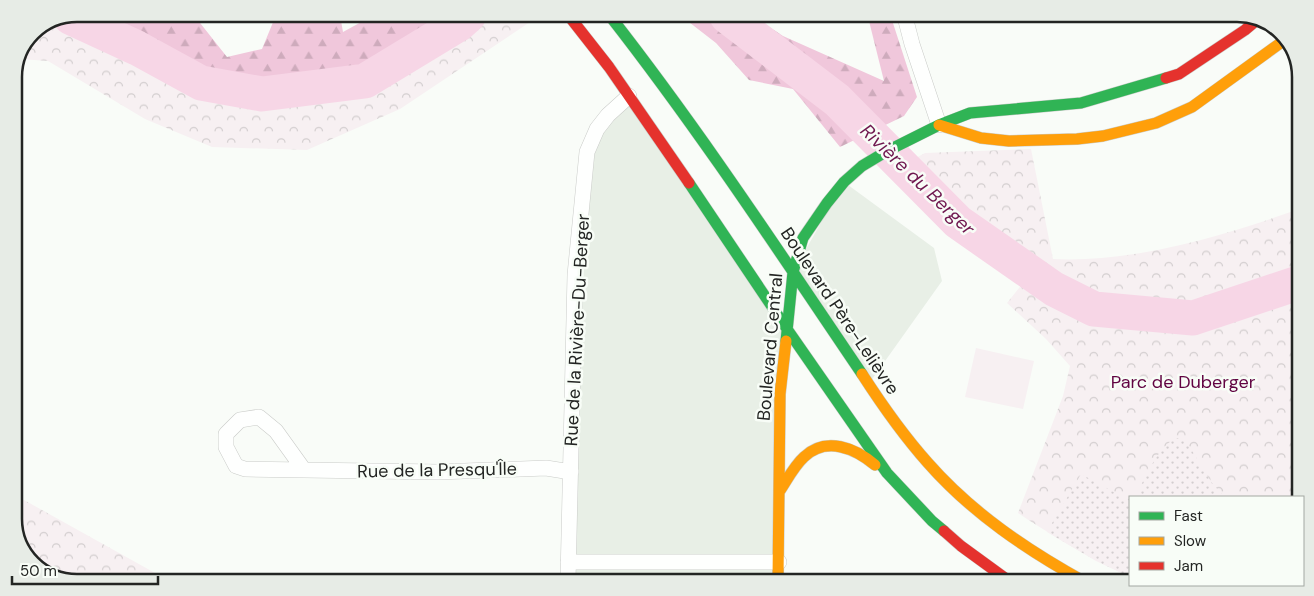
<svg xmlns="http://www.w3.org/2000/svg" width="1314" height="596" viewBox="0 0 1314 596" font-family="'DM Sans',sans-serif">
<style>
.built{fill:#e8efe6}
.forest{fill:url(#forest-firs)}
.park{fill:url(#park-crowns)}
.garden{fill:url(#garden-dots)}
.pitch{fill:#f7f0f2}
.lines{fill:none;stroke-linecap:round;stroke-linejoin:round}
.river{stroke:#f7d6e6;stroke-width:35}
.street-casing{stroke:#caccc9;stroke-width:16}
.fast-casing{stroke:#caccc9;stroke-width:12}
.slow-casing{stroke:#caccc9;stroke-width:12}
.jam-casing{stroke:#caccc9;stroke-width:12}
.street{stroke:#fefffe;stroke-width:15}
.fast{stroke:#30b455;stroke-width:11}
.slow{stroke:#ff9f0a;stroke-width:11}
.jam{stroke:#e5322d;stroke-width:11}
.labels{text-anchor:middle;stroke-width:5;stroke-linejoin:round;paint-order:stroke}
.street-label{font-size:18px;fill:#232523;stroke:#f8fdf7}
.park-label{font-size:18px;fill:#610442;stroke:#f8fdf7}
.water-label{font-size:19px;font-style:italic;fill:#6f174f;stroke:#f8fdf7}
.rim{fill:none;stroke:#232523;stroke-width:2.5}
</style>
<defs>
<pattern id="forest-firs" width="22" height="20" patternUnits="userSpaceOnUse" patternTransform="scale(1.25)"><rect width="22" height="20" fill="#f0c7db"/><path d="M5 1l3.5 6h-7zM16 11l3.5 6h-7z" fill="#ceabbc"/></pattern>
<pattern id="park-crowns" width="20" height="18" patternUnits="userSpaceOnUse" patternTransform="scale(1.25)"><rect width="20" height="18" fill="#f7f0f2"/><path d="M2 6a3 3 0 1 1 6 0M12 15a3 3 0 1 1 6 0" fill="none" stroke="#d3cecf"/></pattern>
<pattern id="garden-dots" width="8" height="8" patternUnits="userSpaceOnUse" patternTransform="scale(1.25)"><rect width="8" height="8" fill="#f7f0f2"/><path d="M2 2h.1M6 6h.1" fill="none" stroke="#d3cecf" stroke-width="1.8" stroke-linecap="round"/></pattern>
</defs>
<rect width="100%" height="100%" fill="#f9fcf8"/>
<path class="built" d="M629 96 787 329 782 576 568 575 587 152Z
M844 182 934 248 942 281 868 385 793 272Z"/>
<path class="forest" d="M78 14H193L227 57 262 49 276 15H340L343 32 374 15H491L251 121 33 32Z
M676 16 754 17 783 36 884 81 868 17H891L917 97 904 116 840 147 793 89 749 80 716 43 685 19Z"/>
<path class="park" d="M75 15 201 73 261 87 376 64 445 15 539 16 400 109 307 150 212 147 145 119 48 61 20 59 33 32Z
M1031 149 1053 259C1133 263 1224 236 1299 209L1296 497H1130V577C1091 559 1054 537 1018 513L1063 396 1070 366 1046 339 1007 303 1031 273 958 222 901 166 925 153Z
M14 499 24 500 164 578 53 577 25 554 14 523Z"/>
<path class="garden" d="M1176 438 1184 439 1186 441 1212 483 1225 497H1135C1145 479 1157 447 1176 438Z
M1081 474 1130 501V577L1096 561 1047 532Z"/>
<path class="pitch" d="M976 348 1034 361 1023 409 965 397Z"/>
<g class="lines">
<path class="river" d="M727 16 837 100 958 222 1054 289 1094 309 1193 318 1298 283
M70 17 137 48 201 83 262 94 365 81 459 24 469 15"/>
<defs>
<path id="street" d="M905 17 912 44 939 125
M304 470 276 431 259 417 240 420 226 434V447L236 466 245 469 438 472 546 468 571 472
M568 562H779
M568 579 575 275 587 152 597 129 608 115 629 96"/>
<path id="fast" d="M610 16C700 131 780 253 862 374
M689 183 787 329 887 473 932 521 944 531
M786 341 793 272 803 238 827 203 844 182 862 166 887 151 939 125 970 113 1081 103 1166 78"/>
<path id="slow" d="M939 125 981 138 1009 141 1077 139 1103 136 1156 123 1192 107 1286 39
M862 374C882 405 903 435 928 463 972 513 1027 550 1085 582
M779 492C787 480 794 466 804 457 826 436 855 448 875 465
M778 580 780 394 786 341"/>
<path id="jam" d="M569 16 609 67 689 183
M1166 78 1179 74 1245 30 1258 19
M944 531 961 546 1009 581"/>
</defs>
<use href="#street" class="street-casing"/>
<use href="#fast" class="fast-casing"/>
<use href="#slow" class="slow-casing"/>
<use href="#jam" class="jam-casing"/>
<use href="#street" class="street"/>
<use href="#fast" class="fast"/>
<use href="#slow" class="slow"/>
<use href="#jam" class="jam"/>
</g>
<g class="labels">
<g class="street-label">
<text transform="translate(840 311) rotate(56)" y="6">Boulevard Père-Lelièvre</text>
<text transform="translate(577 330) rotate(-87)" y="6">Rue de la Rivière-Du-Berger</text>
<text transform="translate(770 347) rotate(-85)" y="6">Boulevard Central</text>
<text transform="translate(437 470) rotate(-1)" y="6">Rue de la Presqu'Île</text>
</g>
<g class="park-label">
<text x="1183" y="388">Parc de Duberger</text>
</g>
<g class="water-label">
<text transform="translate(918 179) rotate(44)" y="7">Rivière du Berger</text>
</g>
</g>
<path d="M0 0H1314V596H0ZM77 22H1237A55 55 0 0 1 1292 77V519A55 55 0 0 1 1237 574H77A55 55 0 0 1 22 519V77A55 55 0 0 1 77 22Z" fill="#e7ece6" fill-rule="evenodd"/>
<path class="rim" d="M77 22H1237A55 55 0 0 1 1292 77V519A55 55 0 0 1 1237 574H77A55 55 0 0 1 22 519V77A55 55 0 0 1 77 22Z"/>
<rect x="1129" y="496" width="175" height="90" fill="#f8fdf7" stroke="#a3a7a2"/>
<rect x="1139" y="512" width="25" height="8" fill="#30b455" stroke="#a3a7a2"/>
<text x="1174" y="521" font-size="15" fill="#232523">Fast</text>
<rect x="1139" y="537" width="25" height="8" fill="#ff9f0a" stroke="#a3a7a2"/>
<text x="1174" y="546" font-size="15" fill="#232523">Slow</text>
<rect x="1139" y="562" width="25" height="8" fill="#e5322d" stroke="#a3a7a2"/>
<text x="1174" y="571" font-size="15" fill="#232523">Jam</text>
<path d="M12 576v8h146v-8" fill="none" stroke="#232523" stroke-width="2.5"/>
<text x="20" y="576" font-size="15" fill="#232523" stroke="#f8fdf7" stroke-width="4" paint-order="stroke">50 m</text>
</svg>
